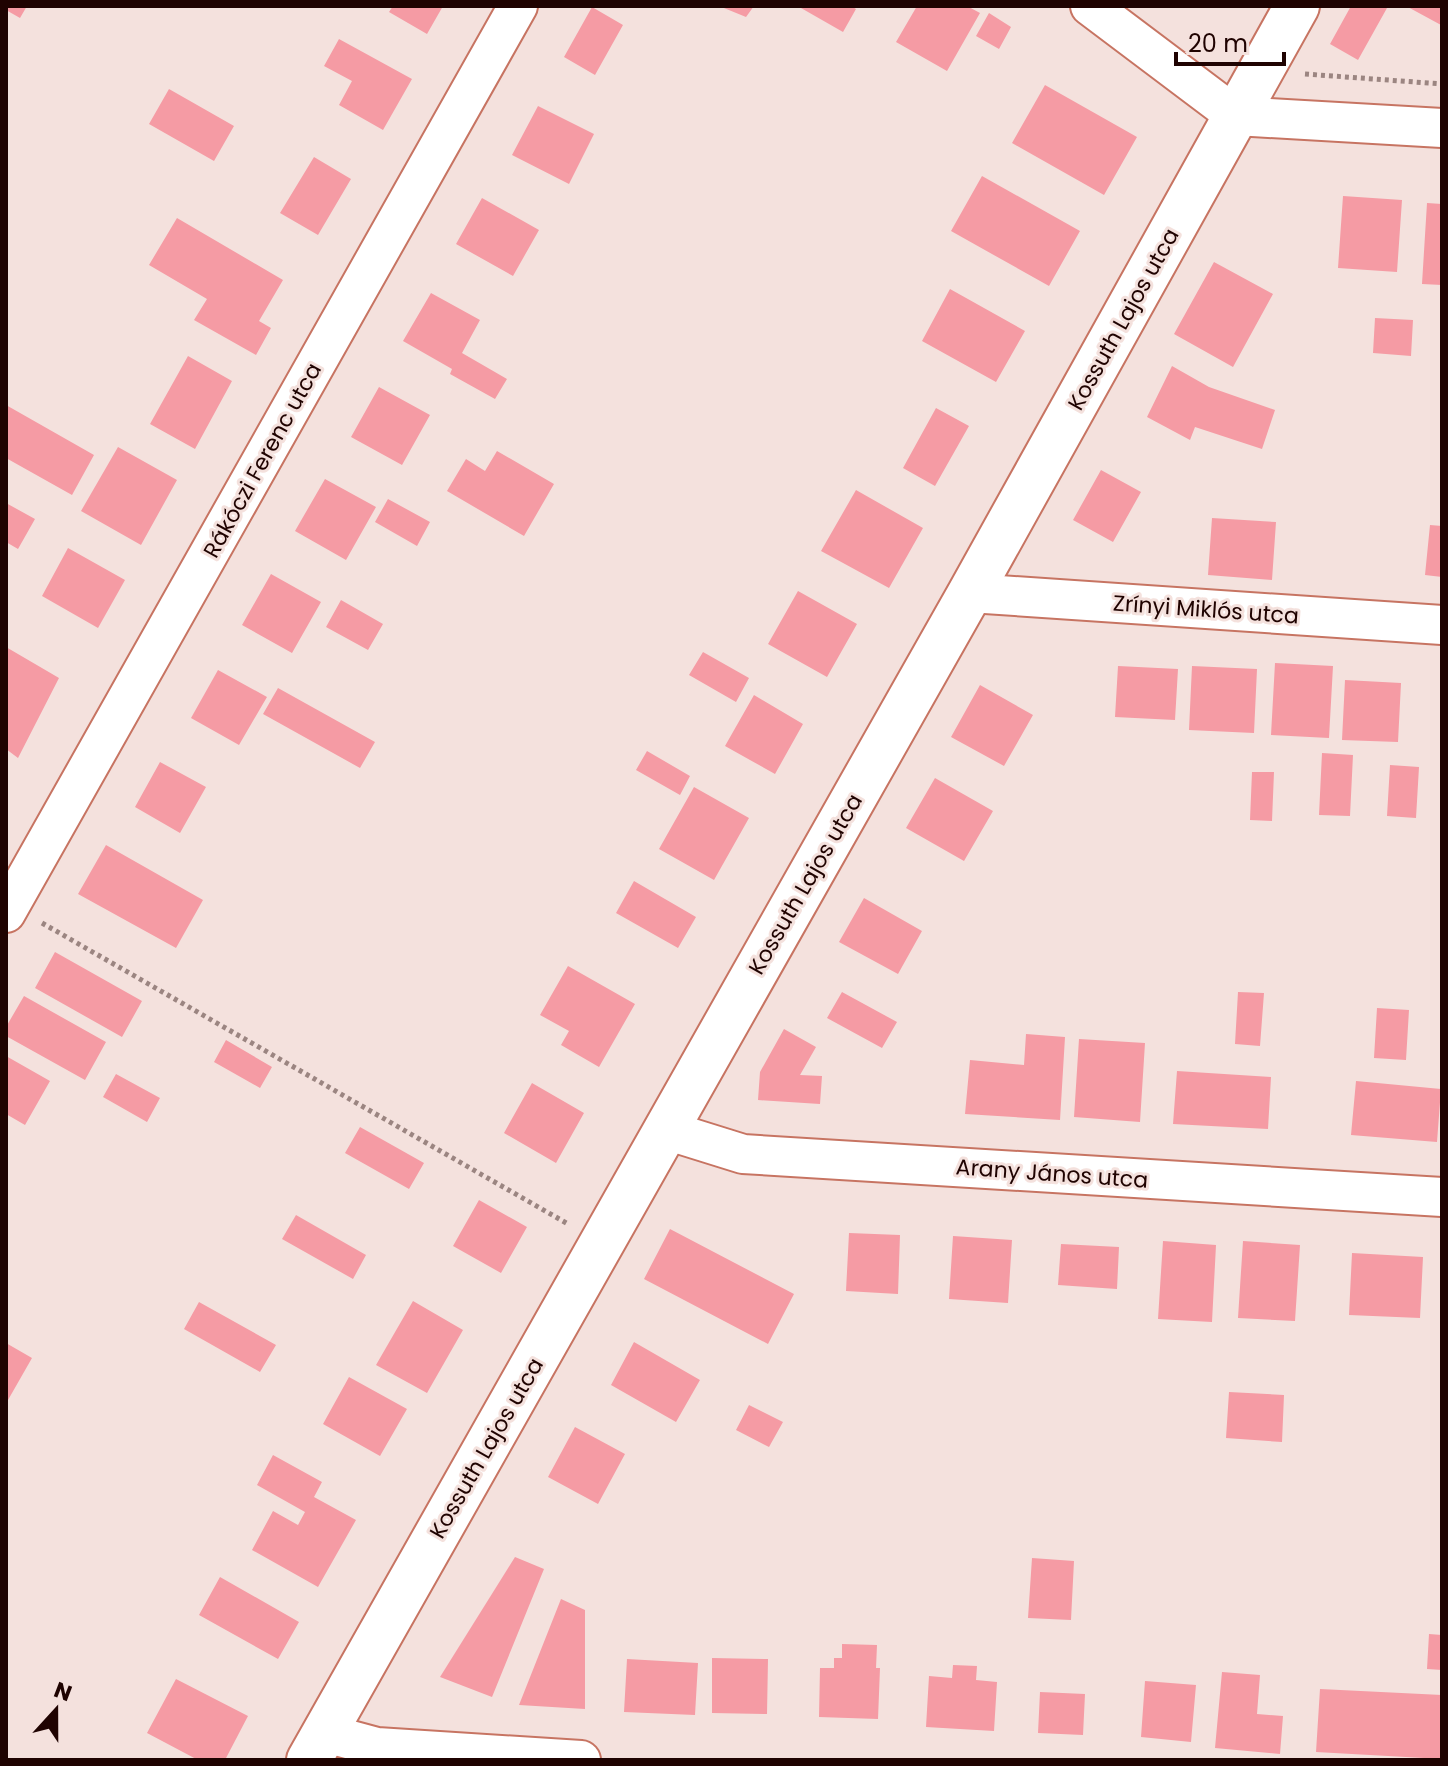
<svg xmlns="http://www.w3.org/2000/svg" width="1448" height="1766" viewBox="0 0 1448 1766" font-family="Poppins,sans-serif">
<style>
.building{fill:#f59ba4}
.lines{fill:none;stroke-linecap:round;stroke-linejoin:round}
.minor-casing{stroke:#c77462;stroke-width:42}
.major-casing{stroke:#c77462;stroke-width:48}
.path{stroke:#9b8581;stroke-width:5;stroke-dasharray:4 4;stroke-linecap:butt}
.minor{stroke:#fff;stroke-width:38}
.major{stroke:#fff;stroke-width:44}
.labels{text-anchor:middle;stroke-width:6;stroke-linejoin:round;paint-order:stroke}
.street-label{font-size:22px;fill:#1f0301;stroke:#f4e1dd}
</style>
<rect width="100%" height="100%" fill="#f4e1dd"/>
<path class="building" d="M6 6H27L20 18 6 10Z
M393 6H443L427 34 389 12Z
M719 6H754L746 17Z
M802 6H851L856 9 843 32 801 8Z
M917 6H967L980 13 947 71 896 42Z
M1351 6H1383L1387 8 1358 60 1330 44Z
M1406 6H1442V23L1441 25Z
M592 7 623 25 595 75 564 57Z
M989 13 1011 27 999 49 976 36Z
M339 39 412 79 383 130 339 105 352 81 324 66Z
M1045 85 1137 137 1104 195 1012 143Z
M169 89 234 126 214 161 149 124Z
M538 106 594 134 569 184 512 155Z
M314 157 351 179 318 235 280 213Z
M982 176 1080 231 1049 286 951 231Z
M1343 196 1402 200 1397 272 1338 268Z
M482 198 539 230 513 276 456 244Z
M1427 203 1442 204V285L1422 284Z
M177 218 283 280 259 321 271 328 256 355 194 320 207 299 149 265Z
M1214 262 1273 294 1233 367 1174 334Z
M950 289 1025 331 996 382 922 341Z
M431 293 480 320 462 353 507 379 495 399 450 374 452 369 403 341Z
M1375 318 1413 320 1411 356 1373 353Z
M188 356 232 381 195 449 150 424Z
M1172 366 1209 387 1275 410 1262 449 1195 427 1190 440 1147 417Z
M379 387 430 415 402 465 351 437Z
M6 405 94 455 72 495 6 458Z
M936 408 969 426 935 486 903 468Z
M118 447 177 480 141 545 81 511Z
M497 451 554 484 524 536 447 491 466 459 485 471Z
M1101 470 1141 492 1113 542 1073 520Z
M325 479 376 507 346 560 295 531Z
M856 490 923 528 889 588 821 551Z
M388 499 430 522 417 546 375 522Z
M6 503 35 519 18 549 6 542Z
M1212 518 1276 522 1272 580 1208 575Z
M1430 525 1442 526V577L1425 575Z
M68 548 125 580 98 628 42 596Z
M271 574 321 602 292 653 242 625Z
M798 591 857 624 827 677 768 644Z
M341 600 383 624 368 650 326 627Z
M6 647 59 678 18 758 6 749Z
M703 652 749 678 736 702 689 675Z
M1275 663 1333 666 1329 738 1271 735Z
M1118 666 1178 669 1175 720 1115 717Z
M1192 666 1257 669 1254 733 1189 730Z
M218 670 267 697 239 745 191 718Z
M1345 680 1401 683 1398 742 1342 740Z
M980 685 1033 715 1004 766 951 737Z
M278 688 375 742 360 768 263 714Z
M754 695 803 724 775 774 725 746Z
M647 751 690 776 680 795 636 770Z
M1322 753 1353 755 1350 816 1319 815Z
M160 762 206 787 180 833 135 807Z
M1390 765 1419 767 1416 818 1387 816Z
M1252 772H1274L1272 821 1250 820Z
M935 778 993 811 964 861 906 828Z
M694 787 749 818 714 880 659 849Z
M106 845 203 900 176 948 78 894Z
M634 881 696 917 678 948 616 913Z
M864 898 922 931 898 974 839 942Z
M55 952 142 1001 122 1037 35 988Z
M568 966 635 1004 599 1067 561 1045 569 1031 540 1015Z
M842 992 897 1022 882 1048 827 1018Z
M1238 992 1264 993 1260 1046 1235 1044Z
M24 996 106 1042 85 1080 6 1036V1027Z
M1377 1008 1409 1010 1406 1060 1374 1058Z
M784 1029 816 1047 800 1075 822 1076 820 1104 758 1100 760 1072Z
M1026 1034 1065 1037 1060 1120 965 1114 970 1060 1024 1065Z
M1079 1039 1145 1043 1140 1122 1074 1117Z
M226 1040 272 1067 260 1088 214 1062Z
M6 1056 50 1081 25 1125 6 1114Z
M1177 1071 1271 1077 1268 1129 1173 1124Z
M116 1074 160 1098 147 1122 103 1097Z
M1356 1081 1441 1089 1437 1142 1351 1135Z
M532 1083 584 1113 556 1163 504 1133Z
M360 1127 424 1163 409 1189 345 1153Z
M479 1200 527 1227 501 1273 453 1246Z
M296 1215 366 1255 353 1279 282 1239Z
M670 1229 794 1294 768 1344 644 1279Z
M849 1233 900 1235 898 1294 846 1291Z
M953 1236 1012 1240 1008 1303 949 1299Z
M1163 1241 1216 1245 1212 1322 1158 1319Z
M1243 1241 1300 1245 1295 1321 1238 1318Z
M1061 1244 1119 1247 1117 1289 1058 1285Z
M1352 1253 1423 1257 1420 1318 1349 1315Z
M413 1301 463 1330 427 1393 376 1365Z
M199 1302 276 1345 260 1372 184 1329Z
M634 1342 700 1380 676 1422 611 1385Z
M6 1343 32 1358 8 1400 6 1399Z
M349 1377 407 1409 380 1456 323 1424Z
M1229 1392 1284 1395 1282 1442 1226 1438Z
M749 1405 783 1422 769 1447 736 1430Z
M575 1427 625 1454 598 1504 548 1477Z
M273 1455 322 1482 314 1497 356 1520 318 1587 252 1550 273 1511 298 1525 305 1512 257 1485Z
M515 1557 544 1569 492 1697 440 1677Z
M1032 1558 1074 1561 1071 1620 1028 1618Z
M220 1577 299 1622 278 1659 199 1615Z
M561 1599 585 1610V1709L519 1705Z
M1429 1634 1442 1635V1670L1427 1669Z
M842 1644 877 1645 876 1668H880L878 1719 819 1717 820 1668H834V1658H842Z
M712 1658 768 1659 767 1714 712 1713Z
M627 1659 698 1663 695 1715 624 1712Z
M953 1665 977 1666 976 1680 997 1682 994 1731 926 1727 929 1676 952 1678Z
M1222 1672 1260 1675 1257 1714 1283 1716 1280 1754 1215 1748Z
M176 1679 248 1716 225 1760H198L147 1733Z
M1145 1681 1196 1685 1191 1742 1141 1737Z
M1320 1689 1442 1695V1759L1316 1752Z
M1040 1692 1085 1694 1083 1735 1038 1733Z"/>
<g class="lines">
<defs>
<path id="minor" d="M1090 6 1236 116 1442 128
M970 593 1442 625
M6 913 518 6
M666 1130 743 1154 1442 1197
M325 1733 377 1747 581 1760"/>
<path id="major" d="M309 1760 970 593 1297 6"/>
</defs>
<use href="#minor" class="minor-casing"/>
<use href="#major" class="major-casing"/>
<path class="path" d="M1305 74 1442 84
M42 923 568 1224"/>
<use href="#minor" class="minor"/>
<use href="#major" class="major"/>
</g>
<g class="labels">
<g class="street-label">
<text transform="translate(1123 319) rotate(-61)" y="8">Kossuth Lajos utca</text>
<text transform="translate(262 460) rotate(-61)" y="8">Rákóczi Ferenc utca</text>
<text transform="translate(1206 609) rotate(4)" y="8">Zrínyi Miklós utca</text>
<text transform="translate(805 884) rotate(-60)" y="8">Kossuth Lajos utca</text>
<text transform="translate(1052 1173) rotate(4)" y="8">Arany János utca</text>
<text transform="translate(486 1448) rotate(-60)" y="8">Kossuth Lajos utca</text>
</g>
</g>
<rect width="1448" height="1766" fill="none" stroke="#1f0301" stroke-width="16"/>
<g transform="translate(56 1710) rotate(21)" stroke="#f4e1dd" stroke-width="6" paint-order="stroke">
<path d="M0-6L14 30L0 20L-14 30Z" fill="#1f0301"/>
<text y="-12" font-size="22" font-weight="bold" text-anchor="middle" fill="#1f0301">N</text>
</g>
<path d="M1176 52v12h108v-12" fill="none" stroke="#1f0301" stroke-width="4"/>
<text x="1188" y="52" font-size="24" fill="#1f0301" stroke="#f4e1dd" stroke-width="6" paint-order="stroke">20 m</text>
</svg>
